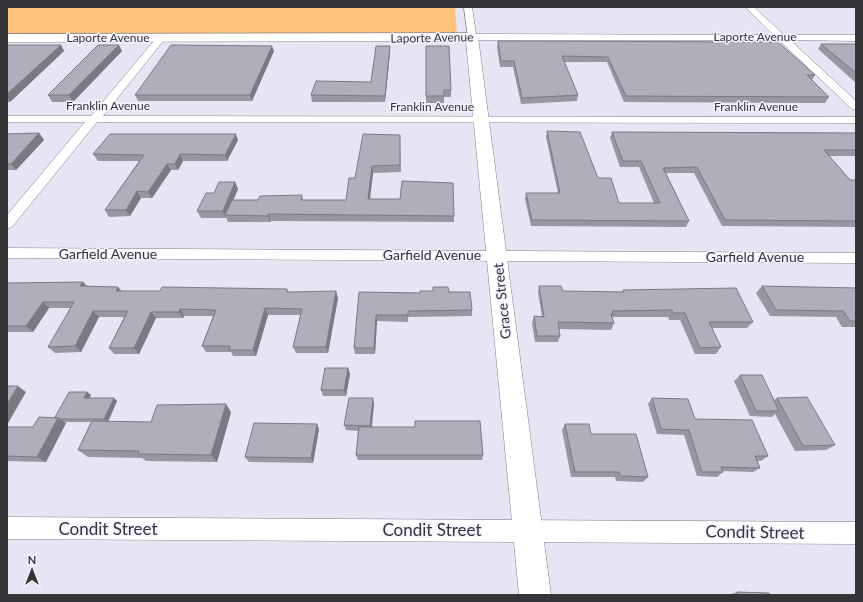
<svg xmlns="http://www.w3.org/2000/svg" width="863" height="602" viewBox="0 0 863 602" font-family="Lato,sans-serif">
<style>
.green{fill:#fbc27c}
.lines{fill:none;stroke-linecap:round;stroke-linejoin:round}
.street-casing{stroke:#81808c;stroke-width:1}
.secondary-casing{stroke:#81808c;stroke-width:1}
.street{fill:#fff;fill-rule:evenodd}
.secondary{fill:#fff;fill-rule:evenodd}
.wall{fill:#9796a1}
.shaded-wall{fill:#7b7a83}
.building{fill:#b0aebb;stroke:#7b7a83}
.labels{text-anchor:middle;stroke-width:3;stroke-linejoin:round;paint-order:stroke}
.far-street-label{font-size:12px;fill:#353439;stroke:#f4f3fe}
.street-label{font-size:14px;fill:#353439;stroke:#f4f3fe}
.near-street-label{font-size:17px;fill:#353439;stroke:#f4f3fe}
</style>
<rect width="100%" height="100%" fill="#e7e5f3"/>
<path class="green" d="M7 7H455L457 35 7 34Z"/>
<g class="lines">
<defs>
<path id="street" d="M464 7H472L476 34 774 35 745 7H754L784 35H856V41L790 40 856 101V110L852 109 779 40H472L468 37Z
M161 35 165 38 164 40 103 116 856 117V123L97 122 12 227 7 229V215L85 122H7V116H91L158 36Z
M7 248 856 253V263L7 258Z
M7 517 856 522V544L7 539Z"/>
<path id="secondary" d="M472 33 478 37 551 595H519L466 41 7 42V34Z"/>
</defs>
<use href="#street" class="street-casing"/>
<use href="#secondary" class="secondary-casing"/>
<use href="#street" class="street"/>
<use href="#secondary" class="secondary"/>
</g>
<path class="wall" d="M498 41 815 75 812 80 829 97 825 103 624 102 607 62H564L578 95 577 101 521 104 513 67H500L497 47Z
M821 44H856V83L818 49Z
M7 45H61L64 51 10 102H7Z
M390 46V52L385 102H312L311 95 371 82Z
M426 46 451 90V97H444V103H426Z
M122 51 73 102H52L48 95Z
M274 51 252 101H138L135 95Z
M547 131 598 178 619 203H654L639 167H620L610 138 612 132 856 133V156H829L850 180H856V227L722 226 694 173H666L689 221 686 227 531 226 525 199 526 193H558L546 137Z
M39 133 44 140 16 170H7V134Z
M400 135 401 172 373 173 370 199 454 216V222L271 221 270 222H228L226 217V218H201L197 211 214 193 235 182 238 189 233 200H258L302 195 303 200H346L355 178Z
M238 140 227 161H183L178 170H171L152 198H141L130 216 109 217 105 210 139 161H98L93 154Z
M83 282 87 286 118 287 121 291H160L287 289 288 292 338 298 328 353H296L293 347 301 315H268L256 356H233L231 352H206L202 346 213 316H184L183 318H156L139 354H114L109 348 124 317H99L81 352 55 353 48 347 71 308H49L33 332H7V283Z
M539 286 563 291 622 292 623 290 753 322 747 328H712L721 347 716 354H695L680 320H669L668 317H612L614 323 611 330 559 329 560 336 558 342H535L532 323 534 316 542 317 538 292Z
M762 286 856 288V327H842L836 317 770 316 756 293Z
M359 292 420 293 449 292 472 310V316L408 317V322L377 321 375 354H355L354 348Z
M348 368 350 374 346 396H323L321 390Z
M740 375 774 400 777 398 835 445 826 450 795 451 775 414 772 417 750 416 734 381Z
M87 392 91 395 89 398H114L117 401 108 421 151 422 231 412 217 462 146 461 142 458 88 457 78 450 91 422H64L66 423 46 462 7 461V427H33L55 417Z
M652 398 695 419 768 456 761 461H757L760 468 753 472 722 471 723 472 717 477 697 476 684 435 657 434 648 404Z
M374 404 372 427 483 455 482 460H358L356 455 358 431 346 430 344 425Z
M565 424 591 434 648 477 643 482 616 481 615 477H571L562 430Z
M319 429 313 463 249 462 245 457Z
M737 592 770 595H729Z"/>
<path class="shaded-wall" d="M61 45 64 51 10 102 7 97V94Z
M119 45 122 51 73 102 69 95Z
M272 46 274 51 252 101 250 95Z
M390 46V52L385 102V96Z
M39 133 44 140 16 170 11 164Z
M236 134 238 140 227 161 225 155Z
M180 154 183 161 178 170 175 164Z
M167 164 171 170 152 198 148 192Z
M372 166 373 173 369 205 368 199Z
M235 182 238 189 227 215H225L226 217V218L223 211Z
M137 191 141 198 130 216 126 210Z
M268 214 271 221 270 222 268 216Z
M83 282 88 288 80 286Z
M118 287 123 293 116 291Z
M336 291 338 298 328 353 326 347Z
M43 302 49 308 33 332 26 326Z
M265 308 268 315 256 356 253 350Z
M180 309 184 316 183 318 179 312Z
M93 311 99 317 81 352 75 346Z
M151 312 156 318 139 354 134 348Z
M376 315 377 321 375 354 374 348Z
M348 368 350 374 346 396 344 390Z
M18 386 26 392 7 425V404Z
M87 392 91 395 88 401 84 398Z
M114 398 117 401 108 422 104 419Z
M373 398 374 404 371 431 370 426Z
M226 404 231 412 217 462 211 455Z
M58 418 66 423 46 462 37 457Z
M317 424 319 429 313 463 311 458Z"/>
<path class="building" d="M498 41 778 42 815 75H807L829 97 626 96 608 57 562 56 578 95 522 98 514 61H501Z
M821 44H856V73Z
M7 45H61L7 94Z
M98 45H119L69 95H48Z
M171 45 272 46 250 95H135Z
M376 46H390L385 96 311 95 316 81 371 82Z
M426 46H449L451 90H444V96H426Z
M547 131 580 132 598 178H611L619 203H660L641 161H623L612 132 856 133V150H824L850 180H856V221L725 220 697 167 663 168 689 221 532 220 526 193H560Z
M39 133 11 164H7V134Z
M110 134H236L225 155 180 154 175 164H167L148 192 137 191 126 210H105L144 155 93 154Z
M363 134 400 135V165L372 166 368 199H400L402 181 453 183 454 216 268 214V216L225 215 232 200H258L260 196 302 195 301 200H346L349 178H355Z
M219 182H235L223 211H197L206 193H214Z
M83 282 80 286 118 287 116 291H160L162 287 287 289V292L336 291 326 347H293L302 309 265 308 253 350H229L230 346H202L216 310 180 309 179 312H151L134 348H109L128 311H93L75 346 48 347 74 302H43L26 326H7V283Z
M539 286H561L563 291 624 292 623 290 736 288 753 322H709L721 347 700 348 685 313H673L672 310 612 311 613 314H611L614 323 558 322 560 336H537L534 316 544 317Z
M762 286 856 288V321H850L843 311 776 310Z
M433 287H448L449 292H470L472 310 408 311V315H376L374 348H354L359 292 420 293V291H433Z
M325 368H348L344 390H321Z
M740 375H762L779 411H756Z
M7 386H18L7 404Z
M69 392H87L84 398H114L104 419H60L58 418 55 417Z
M807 397 835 445 803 446 777 398Z
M349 398H373L370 426 344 425Z
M652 398 688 399 695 419 752 420 768 456H755L760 468 721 467 723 472H702L689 430 661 429Z
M226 404 211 455 138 454 139 451 78 450 92 421 151 422 157 405Z
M39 417 58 418 37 457 7 456V427H33Z
M415 421H480L483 455H356L359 427H415Z
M254 423 317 424 311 458 245 457Z
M565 424H589L591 434H636L648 477 620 476 619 472H575Z
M737 592 769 593 770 595H738Z"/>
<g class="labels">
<g class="far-street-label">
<text x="755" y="41">Laporte Avenue</text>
<text x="108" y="42">Laporte Avenue</text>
<text transform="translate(432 38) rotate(-1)" y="4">Laporte Avenue</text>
<text x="108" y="110">Franklin Avenue</text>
<text x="432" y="111">Franklin Avenue</text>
<text x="756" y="111">Franklin Avenue</text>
</g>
<g class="street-label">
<text x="108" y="259">Garfield Avenue</text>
<text x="432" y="260">Garfield Avenue</text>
<text x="755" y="262">Garfield Avenue</text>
<text transform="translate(502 301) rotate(-96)" y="5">Grace Street</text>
</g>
<g class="near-street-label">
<text x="108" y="535">Condit Street</text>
<text x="432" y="536">Condit Street</text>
<text transform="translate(755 532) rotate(1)" y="6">Condit Street</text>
</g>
</g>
<rect width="863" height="602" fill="none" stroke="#353439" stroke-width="16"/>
<g transform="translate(32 570)" stroke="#f4f3fe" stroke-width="3" paint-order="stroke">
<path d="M0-3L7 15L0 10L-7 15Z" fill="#353439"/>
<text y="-6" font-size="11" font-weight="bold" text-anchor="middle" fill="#353439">N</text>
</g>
</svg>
